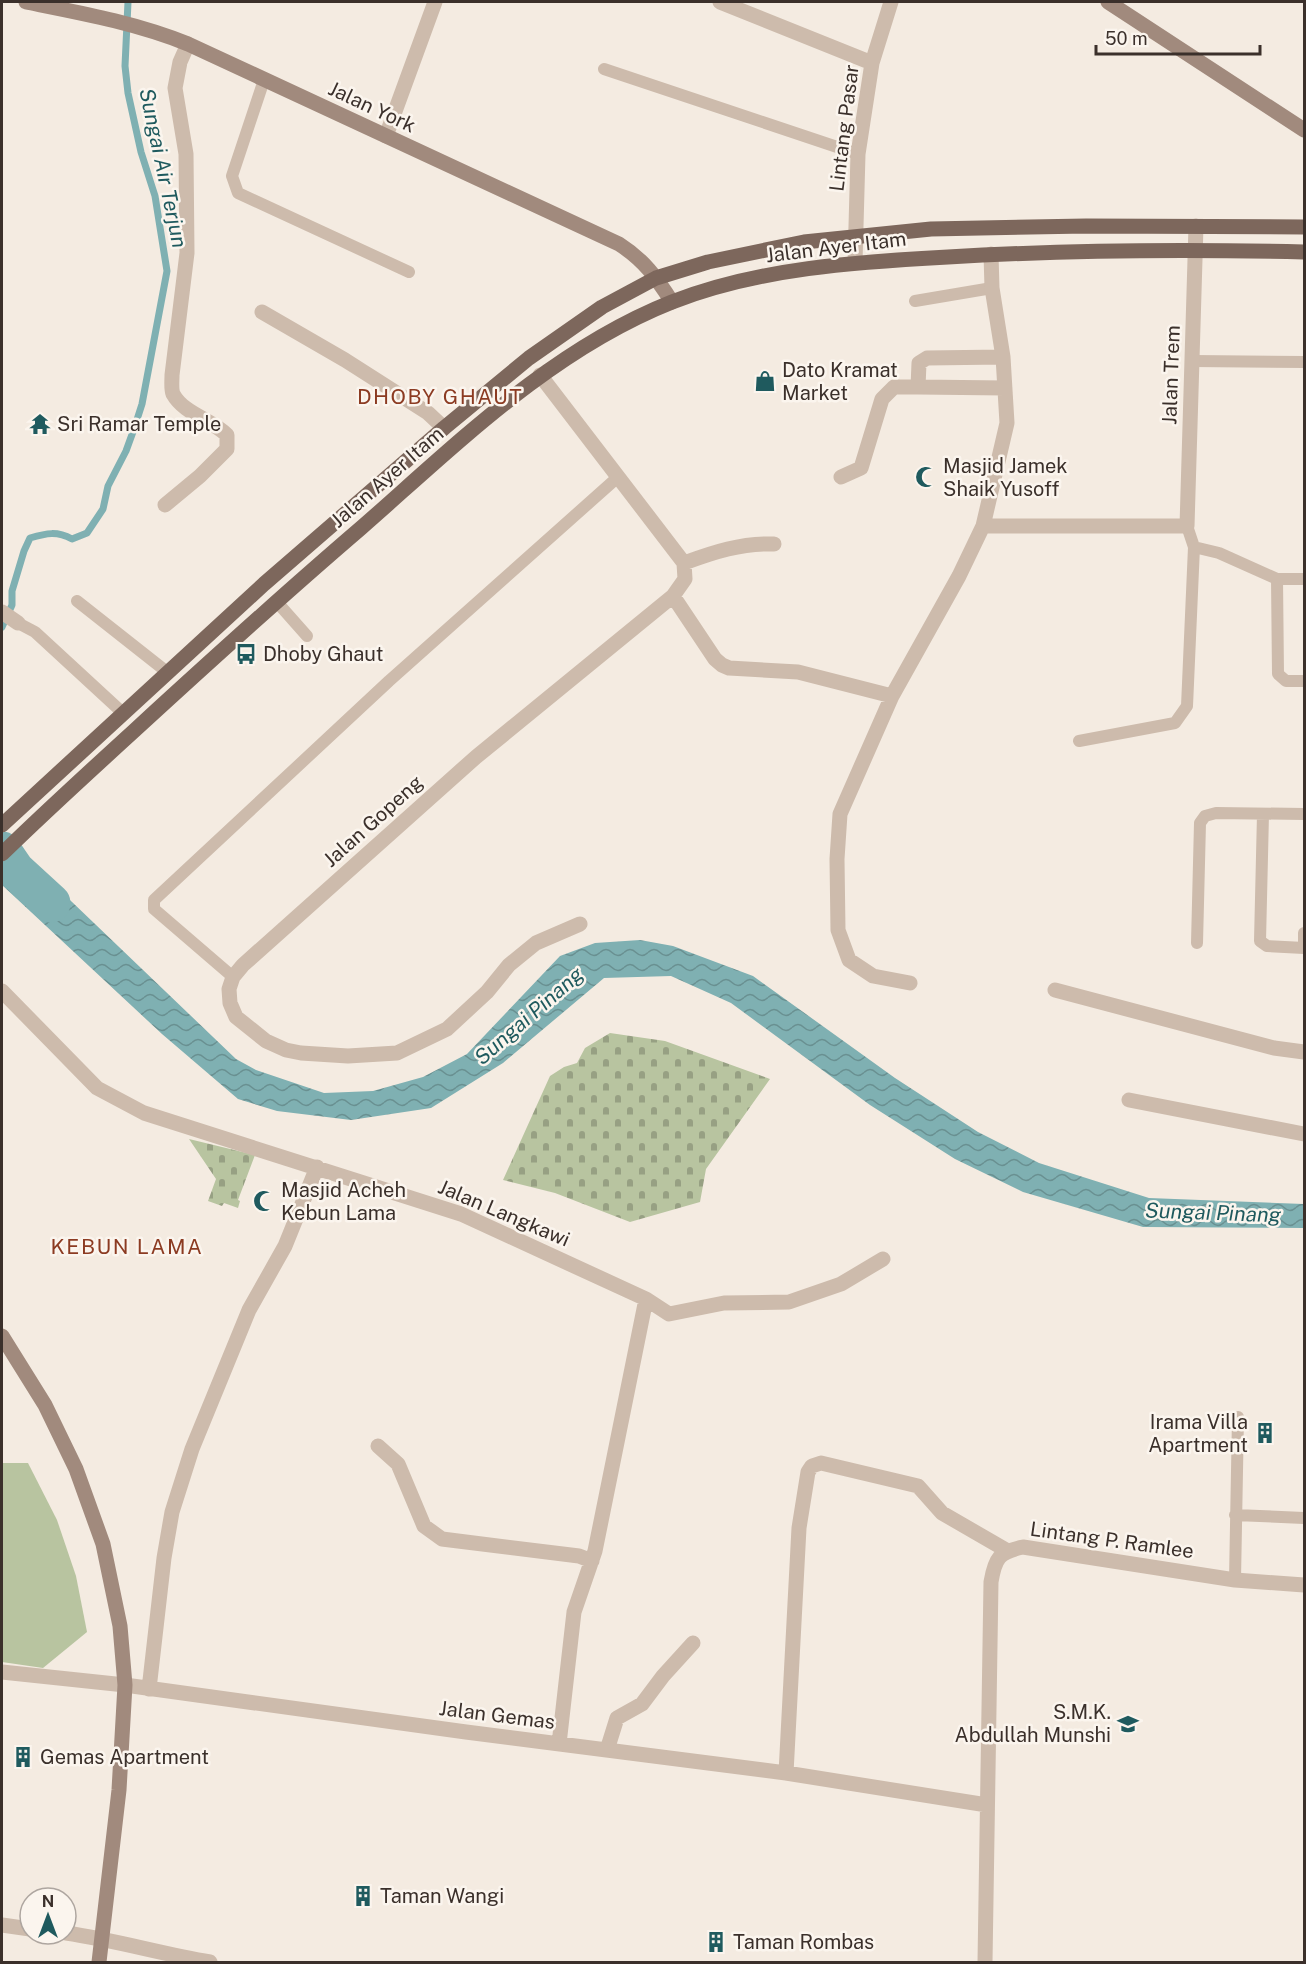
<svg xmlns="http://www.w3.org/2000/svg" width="1306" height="1964" viewBox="0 0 1306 1964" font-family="'Public Sans',sans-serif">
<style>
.cemetery{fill:url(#cemetery-stones)}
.park{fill:#b8c4a0}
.water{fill:url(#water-waves)}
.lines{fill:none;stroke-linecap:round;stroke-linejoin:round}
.stream{stroke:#7fb0b2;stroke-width:7}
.river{stroke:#7fb0b2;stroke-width:39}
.lane{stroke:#cdbbac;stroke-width:12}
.street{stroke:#cdbbac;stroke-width:15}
.secondary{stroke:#a18a7d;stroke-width:15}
.primary{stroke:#7d675c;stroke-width:15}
.labels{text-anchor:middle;stroke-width:5;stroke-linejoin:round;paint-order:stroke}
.street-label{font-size:20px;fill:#3b302b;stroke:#fbf5ee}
.poi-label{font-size:20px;fill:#3b302b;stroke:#fbf5ee;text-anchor:start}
.water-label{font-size:21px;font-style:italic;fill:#1f5a5e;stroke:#fbf5ee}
.neighbourhood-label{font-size:21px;letter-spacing:1.5px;fill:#8c3b22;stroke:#fbf5ee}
</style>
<defs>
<pattern id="cemetery-stones" width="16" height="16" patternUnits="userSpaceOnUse" patternTransform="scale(1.5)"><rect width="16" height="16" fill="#b8c4a0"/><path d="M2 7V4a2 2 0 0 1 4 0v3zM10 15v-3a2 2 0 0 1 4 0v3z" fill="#97a083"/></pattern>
<pattern id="water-waves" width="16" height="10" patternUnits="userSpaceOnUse" patternTransform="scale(1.5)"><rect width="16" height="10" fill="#7fb0b2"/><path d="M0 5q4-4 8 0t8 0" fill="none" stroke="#699091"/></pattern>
</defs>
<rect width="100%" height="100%" fill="#f4ebe1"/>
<path class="cemetery" d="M610 1033 665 1041 770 1079 706 1169 700 1202 630 1222 555 1193 503 1180 550 1076 564 1067 577 1063 585 1048Z
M189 1139 255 1155 238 1200 240 1201 238 1208 224 1203 222 1206 208 1201 216 1179Z"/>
<path class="park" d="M2 1463H28L57 1520 76 1576 87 1632 43 1668 2 1662Z"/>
<path class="water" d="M24 856 236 1059 256 1070 324 1093 373 1091 423 1077 467 1054 560 956 595 943 640 940 673 946 753 976 895 1078 978 1132 1039 1163 1149 1198 1304 1204V1228L1143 1227 1023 1192 955 1159 870 1105 731 1003 671 976 604 978 503 1063 431 1108 351 1120 277 1111 238 1099 162 1034 2 885V876Z"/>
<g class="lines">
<path class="stream" d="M2 627 12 605V591L24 551 30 538C47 533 57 531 72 539L87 533 103 509 108 486 126 451 134 429 142 404 167 271 155 196 141 152 128 93 125 66 128 2"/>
<path class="river" d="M2 851 15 870 51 903"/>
<path class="lane" d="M604 69 858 154
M264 80 232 176 238 193 409 272
M915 301 992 288
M1193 361 1304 362
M1194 547 1219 553 1277 579 1278 674 1286 681H1304
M1277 579H1304
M77 601 167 672
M276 601 307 636
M18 623 35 632 124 714
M1079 741 1175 723 1187 706 1194 547 1187 526
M1263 814 1260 941 1267 946 1304 948
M1197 943 1200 823 1205 816 1216 813 1304 814
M1304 948V933
M233 977 154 909V900L389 681 618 477
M1235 1515 1304 1518
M1235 1580 1238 1417"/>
<path class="street" d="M720 2 872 63
M386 136 435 2
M855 262 858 154 872 63 891 2
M262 312 345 360 428 413 444 428
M540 375 684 563 685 579 673 596 476 757 243 965 233 977 229 989 230 1003 236 1017 266 1041 286 1050 301 1053 348 1056 397 1053 447 1029 487 992 509 965 536 943 580 924
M918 387 1005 388
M841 477 861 468 882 399 894 387H918L919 363 927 358 1003 357
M165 505 200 476 227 449V435C211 419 184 414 173 394 171 389 172 381 172 375L187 253 186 154 175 88 180 62 188 44
M983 526 1007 423 1003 357 992 288 991 254
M684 563C714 552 741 543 774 544
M673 596 715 659 722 665 729 668 798 672 892 696
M2 612 18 623
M910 983 873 976 849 960 838 930 837 859 840 814 892 696 959 576 983 526H1187L1196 226
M1055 990 1274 1048 1304 1052
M2 991 97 1088 144 1113 461 1214 646 1299 669 1314 724 1303 789 1302 841 1284 883 1259
M1129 1100 1304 1134
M378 1446 398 1464 424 1526 442 1539 579 1556 592 1561
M2 1672 125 1685 466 1732 786 1773 987 1805
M149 1689 164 1558 172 1512 192 1449 249 1310 285 1246 317 1167
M559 1744 574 1612 595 1551 646 1299
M607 1750 617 1718 642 1704 663 1676 693 1643
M786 1773 799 1528 808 1472 812 1466 821 1463 918 1486 942 1513 1006 1550
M2 1925 30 1929
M66 1933C115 1940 162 1954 210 1962
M985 1962 991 1582C995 1558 999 1552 1023 1547L1235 1580 1304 1585"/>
<path class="secondary" d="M26 2C81 13 136 23 188 44L619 244C644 260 656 277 672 302
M1108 2 1304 130
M2 1336 45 1405 76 1469 103 1544 120 1626 125 1685 119 1790 99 1962"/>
<path class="primary" d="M2 825 264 584 444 428 529 358 602 307 656 278 708 262 804 242 931 229 1086 226 1304 227
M2 854C45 812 90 771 135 730 209 662 284 594 361 528 457 444 551 350 672 302 759 268 856 262 948 257 1067 250 1186 249 1304 252"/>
</g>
<defs>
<symbol id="shop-bare" viewBox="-9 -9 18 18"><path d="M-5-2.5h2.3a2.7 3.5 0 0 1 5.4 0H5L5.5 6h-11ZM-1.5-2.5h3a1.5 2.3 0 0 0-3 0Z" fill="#1f5a5e" stroke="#fbf5ee" stroke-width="2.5" paint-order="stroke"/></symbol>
<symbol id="temple-bare" viewBox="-9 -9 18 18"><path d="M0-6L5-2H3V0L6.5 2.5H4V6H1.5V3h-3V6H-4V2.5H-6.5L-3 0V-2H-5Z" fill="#1f5a5e" stroke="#fbf5ee" stroke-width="2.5" paint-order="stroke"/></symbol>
<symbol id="mosque-bare" viewBox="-9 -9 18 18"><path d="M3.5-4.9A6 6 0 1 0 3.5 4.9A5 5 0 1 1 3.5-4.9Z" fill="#1f5a5e" stroke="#fbf5ee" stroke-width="2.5" paint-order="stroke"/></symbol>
<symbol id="bus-bare" viewBox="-9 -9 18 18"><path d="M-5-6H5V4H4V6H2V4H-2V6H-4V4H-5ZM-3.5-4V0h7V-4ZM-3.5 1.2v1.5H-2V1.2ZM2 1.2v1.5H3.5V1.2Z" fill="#1f5a5e" stroke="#fbf5ee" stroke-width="2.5" paint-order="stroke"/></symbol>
<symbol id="building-bare" viewBox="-9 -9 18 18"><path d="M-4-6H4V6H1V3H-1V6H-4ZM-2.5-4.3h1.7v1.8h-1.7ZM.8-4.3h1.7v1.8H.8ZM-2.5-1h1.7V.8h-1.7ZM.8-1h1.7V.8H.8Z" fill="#1f5a5e" stroke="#fbf5ee" stroke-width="2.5" paint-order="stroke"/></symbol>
<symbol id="school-bare" viewBox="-9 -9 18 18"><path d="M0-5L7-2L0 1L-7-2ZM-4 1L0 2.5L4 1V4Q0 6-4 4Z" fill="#1f5a5e" stroke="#fbf5ee" stroke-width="2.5" paint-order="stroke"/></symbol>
</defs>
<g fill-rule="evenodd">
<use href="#shop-bare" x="750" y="366" width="30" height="30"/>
<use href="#temple-bare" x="25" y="409" width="30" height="30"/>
<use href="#mosque-bare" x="911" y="462" width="30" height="30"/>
<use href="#bus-bare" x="231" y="639" width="30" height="30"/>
<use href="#mosque-bare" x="249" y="1186" width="30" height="30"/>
<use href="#building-bare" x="1250" y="1418" width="30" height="30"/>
<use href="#school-bare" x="1113" y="1709" width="30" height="30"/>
<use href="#building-bare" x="8" y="1742" width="30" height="30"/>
<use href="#building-bare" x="348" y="1881" width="30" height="30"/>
<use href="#building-bare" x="701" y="1927" width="30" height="30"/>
</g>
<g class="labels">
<g class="street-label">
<text transform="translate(372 107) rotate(25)" y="7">Jalan York</text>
<text transform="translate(844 128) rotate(-83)" y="7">Lintang Pasar</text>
<text transform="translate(836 247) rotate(-7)" y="7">Jalan Ayer Itam</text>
<text transform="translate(1171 375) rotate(-88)" y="7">Jalan Trem</text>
<text transform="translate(387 477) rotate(-41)" y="7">Jalan Ayer Itam</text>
<text transform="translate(373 821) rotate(-42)" y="7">Jalan Gopeng</text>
<text transform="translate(504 1213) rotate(23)" y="7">Jalan Langkawi</text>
<text transform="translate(1112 1540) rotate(8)" y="7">Lintang P. Ramlee</text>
<text transform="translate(497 1715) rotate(7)" y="7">Jalan Gemas</text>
</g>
<g class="poi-label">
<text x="782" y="377">Dato Kramat<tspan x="782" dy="23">Market</tspan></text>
<text x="57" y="431">Sri Ramar Temple</text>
<text x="943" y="473">Masjid Jamek<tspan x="943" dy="23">Shaik Yusoff</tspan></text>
<text x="263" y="661">Dhoby Ghaut</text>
<text x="281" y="1197">Masjid Acheh<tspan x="281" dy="23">Kebun Lama</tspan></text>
<text x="1248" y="1429" text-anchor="end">Irama Villa<tspan x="1248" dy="23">Apartment</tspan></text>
<text x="1111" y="1719" text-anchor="end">S.M.K.<tspan x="1111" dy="23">Abdullah Munshi</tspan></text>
<text x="40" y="1764">Gemas Apartment</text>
<text x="380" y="1903">Taman Wangi</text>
<text x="733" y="1949">Taman Rombas</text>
</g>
<g class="water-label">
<text transform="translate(163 168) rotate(78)" y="7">Sungai Air Terjun</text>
<text transform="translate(529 1016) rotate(-41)" y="7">Sungai Pinang</text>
<text transform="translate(1213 1213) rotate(2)" y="7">Sungai Pinang</text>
</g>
<g class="neighbourhood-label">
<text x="440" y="404">DHOBY GHAUT</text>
<text x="127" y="1254">KEBUN LAMA</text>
</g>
</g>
<rect width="1306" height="1964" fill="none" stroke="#3b302b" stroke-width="6"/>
<g transform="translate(48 1916)"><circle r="28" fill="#fbf5ee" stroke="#aea6a0" stroke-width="1.5"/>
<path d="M0-4.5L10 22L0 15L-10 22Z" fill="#1f5a5e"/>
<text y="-9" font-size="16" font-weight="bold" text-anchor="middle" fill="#3b302b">N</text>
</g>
<path d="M1096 45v9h164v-9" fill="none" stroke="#3b302b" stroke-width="3"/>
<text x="1105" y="45" font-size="18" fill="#3b302b" stroke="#fbf5ee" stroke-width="4.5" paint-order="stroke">50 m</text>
</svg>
